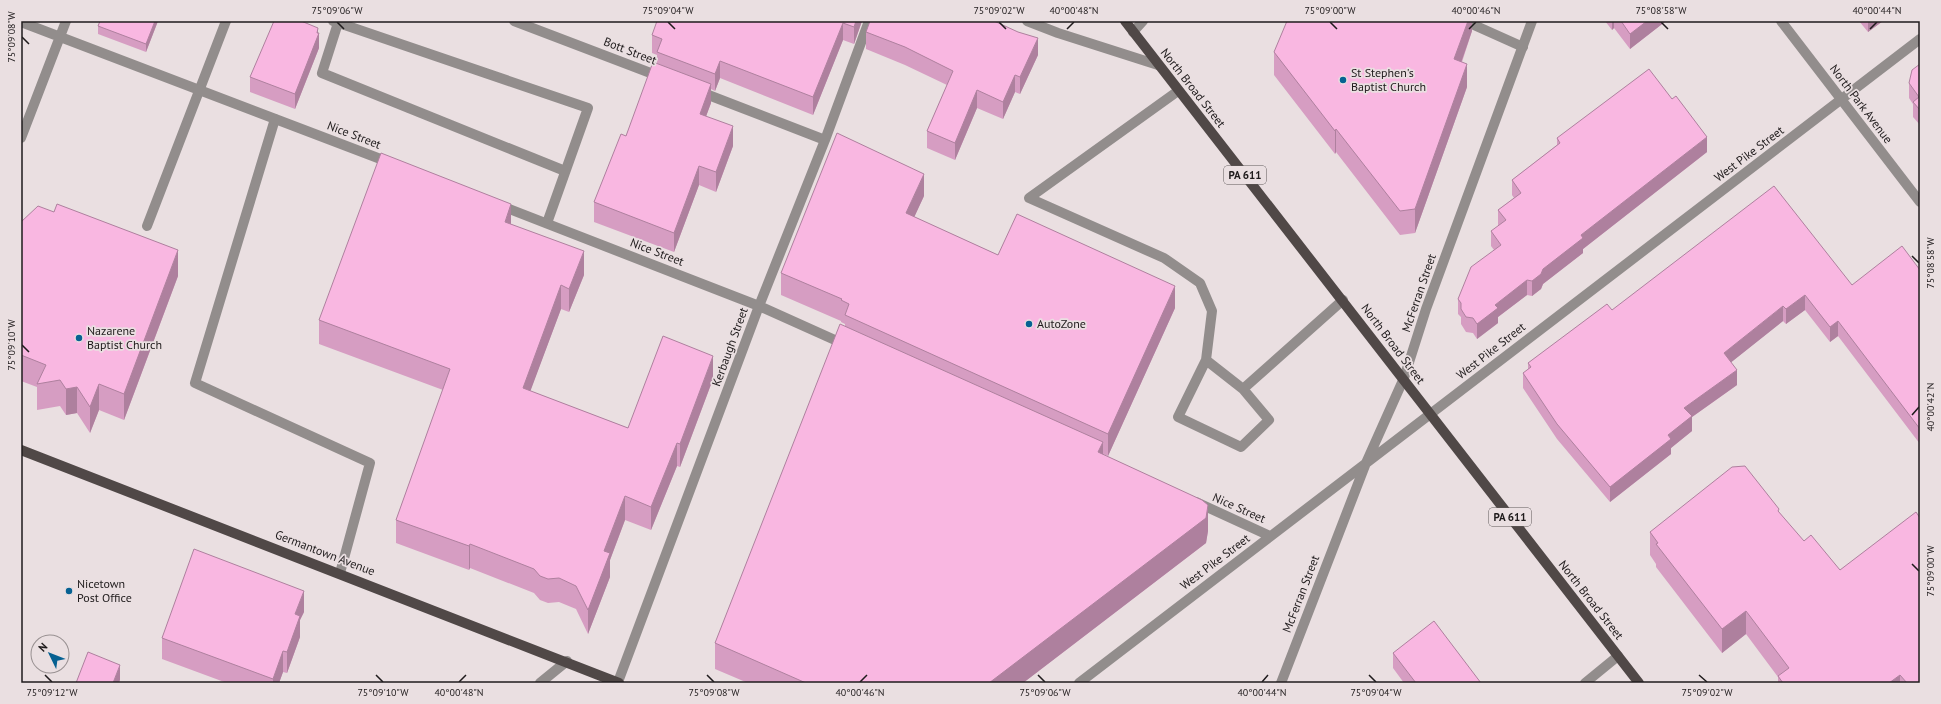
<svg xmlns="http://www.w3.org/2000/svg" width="1941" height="704" viewBox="0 0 1941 704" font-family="'PT Sans',sans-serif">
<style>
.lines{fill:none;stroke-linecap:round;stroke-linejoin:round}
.lane{stroke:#928d8c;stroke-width:10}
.street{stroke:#928d8c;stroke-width:10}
.primary{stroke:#504847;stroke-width:10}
.wall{fill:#d69dc2}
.shaded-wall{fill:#ae809e}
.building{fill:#f9b7e1;stroke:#ae809e}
.ticks{fill:none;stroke:#1f1b1c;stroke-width:1.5}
.poi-dot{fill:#066192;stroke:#eadfe1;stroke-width:1.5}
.labels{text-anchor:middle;stroke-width:3.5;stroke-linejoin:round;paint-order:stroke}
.shield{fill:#eadfe1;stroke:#5c5657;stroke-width:1}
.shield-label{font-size:11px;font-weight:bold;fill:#1f1b1c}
.street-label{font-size:12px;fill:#1f1b1c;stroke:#eadfe1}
.poi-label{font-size:12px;fill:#1f1b1c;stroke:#eadfe1;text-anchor:start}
.neatline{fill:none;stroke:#1f1b1c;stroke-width:1.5}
.ticks-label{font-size:10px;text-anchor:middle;fill:#1f1b1c}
</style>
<rect width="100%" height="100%" fill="#eadfe1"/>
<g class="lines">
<path class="lane" d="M333 21 588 108 547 223
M1465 21 1523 47
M338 23 322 73 565 171
M1133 32 1143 21
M1178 91 1029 198 1164 258 1200 283 1212 311 1206 360
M275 119 195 383 370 463 340 573
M147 226 226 21
M1243 389 1206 360 1178 417 1241 447 1269 420 1243 389 1343 300
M1585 683 1618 656"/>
<path class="street" d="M514 21 661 77
M1027 21 1058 33 1158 65
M1781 21 1920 202
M21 22 391 163
M698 91 825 140
M21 138 66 21
M499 205 759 306 846 345
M1196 502 1270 536
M618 682 759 306 825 140 869 21
M540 683 567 661
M1079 683 1920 39
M1281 683 1366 463 1404 378 1426 309 1532 21"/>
<path class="primary" d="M1125 21 1639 683
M21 450 619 683"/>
</g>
<path class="wall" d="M158 21 146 52 98 34V26Z
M862 21 854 44 843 40 813 115 720 78 715 91 711 89V103L706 116 733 146 716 192 699 185 674 252 594 222V202L626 136 657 63V55L652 53V35Z
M1472 21V31L1462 62 1467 87 1415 233 1400 235 1336 152 1335 154 1274 75V52Z
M1605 21H1666L1630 49 1614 28 1612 30Z
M1859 21H1883L1868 32Z
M866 32 1038 55 1020 94 1015 92 1003 119 977 108 955 160 927 148V131L947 85 905 65 866 49Z
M318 33 319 48 295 109 250 92V77Z
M1920 64V125L1913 117V104L1909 98V83Z
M1557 138 1707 152 1583 249V253L1543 284 1541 289 1532 296 1527 295 1498 317V323L1477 339 1473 333 1466 332 1461 324V317L1458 314V299L1494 250 1491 246V231L1499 226 1498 225V210L1514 198 1512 195V180L1557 145Z
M924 196 914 217 998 255 1175 308 1108 456 1103 454 1208 531 1206 543 1023 683H748L715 669V643L845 326V324L841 322V321L781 295V273Z
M21 222 178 276 124 420 99 410 90 433 77 413 66 415 60 406 37 410V387L21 381Z
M511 224 584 275 569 312 561 309 530 391 628 428 713 379 680 467 677 466 651 530 625 520 610 560V577L588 634 576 609 559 602 548 603 540 600 534 593 470 568 469 570 396 543V520L443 390 319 344V320Z
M1920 270V444L1838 336 1830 342 1805 310 1786 324 1783 321 1731 362 1737 385 1692 417V431L1671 448V454L1610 502 1557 439 1523 388V373L1528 370V363L1612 310 1852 285Z
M1779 512 1920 683H1778V677L1746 634 1722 653 1656 567V564L1650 555V532Z
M304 612 300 620V637L287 673 283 672 279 683H227L162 659V638Z
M1393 653 1481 683H1404L1393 668Z"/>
<path class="shaded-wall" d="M155 21H158L146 52V44Z
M856 21H862L854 44V27Z
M1468 21H1472V31L1454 83V59Z
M1612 21H1614V28L1612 30Z
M1647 21H1666L1630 49V34Z
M1868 21H1883L1868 32Z
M843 23V40L813 115V97Z
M318 28V35L319 33V48L295 109V94Z
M1038 38V55L1020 94V77Z
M720 61V78L715 91V74Z
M1467 64V87L1415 233V209Z
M1015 75V92L1003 119V102Z
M711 84V103L700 133V114Z
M977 90V108L955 160V143Z
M733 126V146L716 192V172Z
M1336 129V152L1335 154V131Z
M1707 137V152L1583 249V253L1543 284 1541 289 1532 296V281L1543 269 1581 235Z
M699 166V185L674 252V233Z
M924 174V196L906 235V213Z
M511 204V228L505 222Z
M178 250V276L124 420V394Z
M584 251V275L569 312V289Z
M1527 280V295L1498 317V323L1477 339V324L1495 305Z
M561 285V309L523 411V388Z
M1175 286V308L1108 456V434Z
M1805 295V310L1786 324V309Z
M1783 306V321L1724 368V353Z
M1838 321V336L1830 342V327Z
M713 356V379L680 467V444Z
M1737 370V385L1692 417V431L1671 448V454L1610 502V487L1668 435 1684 408Z
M99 384V410L90 433V407Z
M77 387V413L66 415V389Z
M1103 442V468L1098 452Z
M677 443V466L651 530V507Z
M625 496V520L610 560V577L588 634V610L604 551Z
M1208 505V531L1206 543 1023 683H989Z
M470 544V568L469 570V546Z
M304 591V612L300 620V637L287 673V652L295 614Z
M1746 611V634L1722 653V629Z
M283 651V672L279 683H273V679Z
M120 665V680L119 683H113Z
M1900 675V683H1889Z"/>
<path class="building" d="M100 21H155L146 44 98 26Z
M274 21H301L318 28 317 33H319L295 94 250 77Z
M657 21H856L854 27 843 23 813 97 720 61 715 74 657 52 662 39 652 35Z
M870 21H994L1018 32 1038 38 1020 77 1015 75 1003 102 977 90 955 143 927 131 953 71 905 47 866 32Z
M1287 21H1468L1454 59 1467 64 1415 209 1400 211 1336 129 1335 131 1274 52Z
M1621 21H1647L1630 34Z
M653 62 711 84 700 114 733 126 716 172 699 166 674 233 594 202 621 134 626 136Z
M1920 64V110L1913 102 1919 97 1909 83 1912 70Z
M1649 69 1672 99 1676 96 1707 137 1581 235 1583 238 1543 269 1541 274 1532 281 1527 280 1495 305 1498 308 1477 324 1473 318 1466 317 1461 309V303L1458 299 1471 267 1501 245 1491 231 1506 220 1498 210 1521 193 1512 180 1560 143 1557 138Z
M837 133 924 174 906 213 998 255 1017 214 1175 286 1108 434 845 315 849 304 841 300 842 299 781 273Z
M381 153 511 204 505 222 584 251 569 289 561 285 523 388 628 428 663 336 713 356 680 444 677 443 651 507 625 496 604 551 610 553 588 610 576 586 559 578 548 579 540 576 534 569 470 544 469 546 396 520 450 369 319 320Z
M1774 186 1852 285 1902 246 1920 270V429L1838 321 1830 327 1805 295 1786 309 1783 306 1724 353 1737 370 1684 408 1692 416 1668 435 1671 439 1610 487 1557 424 1523 373 1531 367 1528 363 1607 304 1612 310Z
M57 204 178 250 124 394 99 384 90 407 77 387 66 389 60 380 37 384 46 365 21 355V222L38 206 54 212Z
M840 324 1103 442 1098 452 1202 500 1208 505 1206 518 989 683H806L715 643Z
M1745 466 1779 509 1778 511 1804 541 1811 535 1840 570 1916 512 1920 518V683H1907L1900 675 1889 683H1783L1778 676 1789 668 1746 611 1722 629 1656 544 1658 543 1650 532 1732 467Z
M194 549 304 591 295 614 300 616 287 652 283 651 273 679 162 638Z
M1434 621 1481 683H1416L1393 653Z
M88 652 120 665 113 683H76Z"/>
<path class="ticks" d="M337 22 344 29M668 22 675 29M999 22 1006 29M1330 22 1337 29M1661 22 1668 29M1067 29 1074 22M1469 29 1476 22M1870 29 1877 22M22 37 29 44M1912 256 1919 263M22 345 29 352M1912 415 1919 407M1912 564 1919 571M45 675 52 682M376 675 383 682M707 675 714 682M1038 675 1045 682M1369 675 1376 682M1699 675 1707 682M459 682 466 675M860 682 867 675M1262 682 1268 675"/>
<g class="poi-dot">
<circle cx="1343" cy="80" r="4"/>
<circle cx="1029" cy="324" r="4"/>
<circle cx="79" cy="338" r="4"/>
<circle cx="69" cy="591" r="4"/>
</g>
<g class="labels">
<g class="shield">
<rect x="1224" y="166" width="42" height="18" rx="3"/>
<rect x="1489" y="508" width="42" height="18" rx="3"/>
</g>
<g class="shield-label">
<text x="1245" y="179">PA 611</text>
<text x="1510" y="521">PA 611</text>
</g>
<g class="street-label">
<text transform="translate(630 51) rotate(21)" y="4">Bott Street</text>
<text transform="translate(1193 88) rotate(52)" y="4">North Broad Street</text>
<text transform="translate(1861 104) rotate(53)" y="4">North Park Avenue</text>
<text transform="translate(354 135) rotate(21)" y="4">Nice Street</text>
<text transform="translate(1749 154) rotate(-37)" y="4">West Pike Street</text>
<text transform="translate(657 252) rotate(21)" y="4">Nice Street</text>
<text transform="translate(1419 293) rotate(-71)" y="4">McFerran Street</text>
<text transform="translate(1393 344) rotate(53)" y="4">North Broad Street</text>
<text transform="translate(730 347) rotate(-70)" y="4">Kerbaugh Street</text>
<text transform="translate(1491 351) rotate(-38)" y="4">West Pike Street</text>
<text transform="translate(1239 508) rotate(24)" y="4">Nice Street</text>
<text transform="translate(325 553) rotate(21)" y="4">Germantown Avenue</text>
<text transform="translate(1215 562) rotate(-37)" y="4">West Pike Street</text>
<text transform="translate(1301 594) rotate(-69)" y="4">McFerran Street</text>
<text transform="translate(1591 600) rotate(52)" y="4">North Broad Street</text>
</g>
<g class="poi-label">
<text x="1351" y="77">St Stephen's<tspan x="1351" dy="14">Baptist Church</tspan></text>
<text x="1037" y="328">AutoZone</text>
<text x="87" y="335">Nazarene<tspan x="87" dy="14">Baptist Church</tspan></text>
<text x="77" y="588">Nicetown<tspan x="77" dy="14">Post Office</tspan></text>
</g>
</g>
<rect width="1941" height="704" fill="none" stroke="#eadfe1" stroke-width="44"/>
<g transform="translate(50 654) rotate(313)"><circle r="19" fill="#eadfe1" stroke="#999192"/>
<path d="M0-3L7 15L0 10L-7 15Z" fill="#066192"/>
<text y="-6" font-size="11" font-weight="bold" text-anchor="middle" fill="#1f1b1c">N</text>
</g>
<rect x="22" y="22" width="1897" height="660" class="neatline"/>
<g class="ticks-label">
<text x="337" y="14">75°09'06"W</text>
<text x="668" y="14">75°09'04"W</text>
<text x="999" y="14">75°09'02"W</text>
<text x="1074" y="14">40°00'48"N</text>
<text x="1330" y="14">75°09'00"W</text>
<text x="1476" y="14">40°00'46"N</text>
<text x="1661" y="14">75°08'58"W</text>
<text x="1877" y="14">40°00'44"N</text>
<text transform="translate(11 37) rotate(-90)" y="4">75°09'08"W</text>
<text transform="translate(1930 263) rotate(-90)" y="4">75°08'58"W</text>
<text transform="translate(11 345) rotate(-90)" y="4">75°09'10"W</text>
<text transform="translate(1930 407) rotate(-90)" y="4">40°00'42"N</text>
<text transform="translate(1930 571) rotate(-90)" y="4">75°09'00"W</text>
<text x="52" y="696">75°09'12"W</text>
<text x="383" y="696">75°09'10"W</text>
<text x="459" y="696">40°00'48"N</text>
<text x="714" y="696">75°09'08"W</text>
<text x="860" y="696">40°00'46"N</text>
<text x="1045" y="696">75°09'06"W</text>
<text x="1262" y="696">40°00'44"N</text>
<text x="1376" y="696">75°09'04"W</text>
<text x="1707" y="696">75°09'02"W</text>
</g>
</svg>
